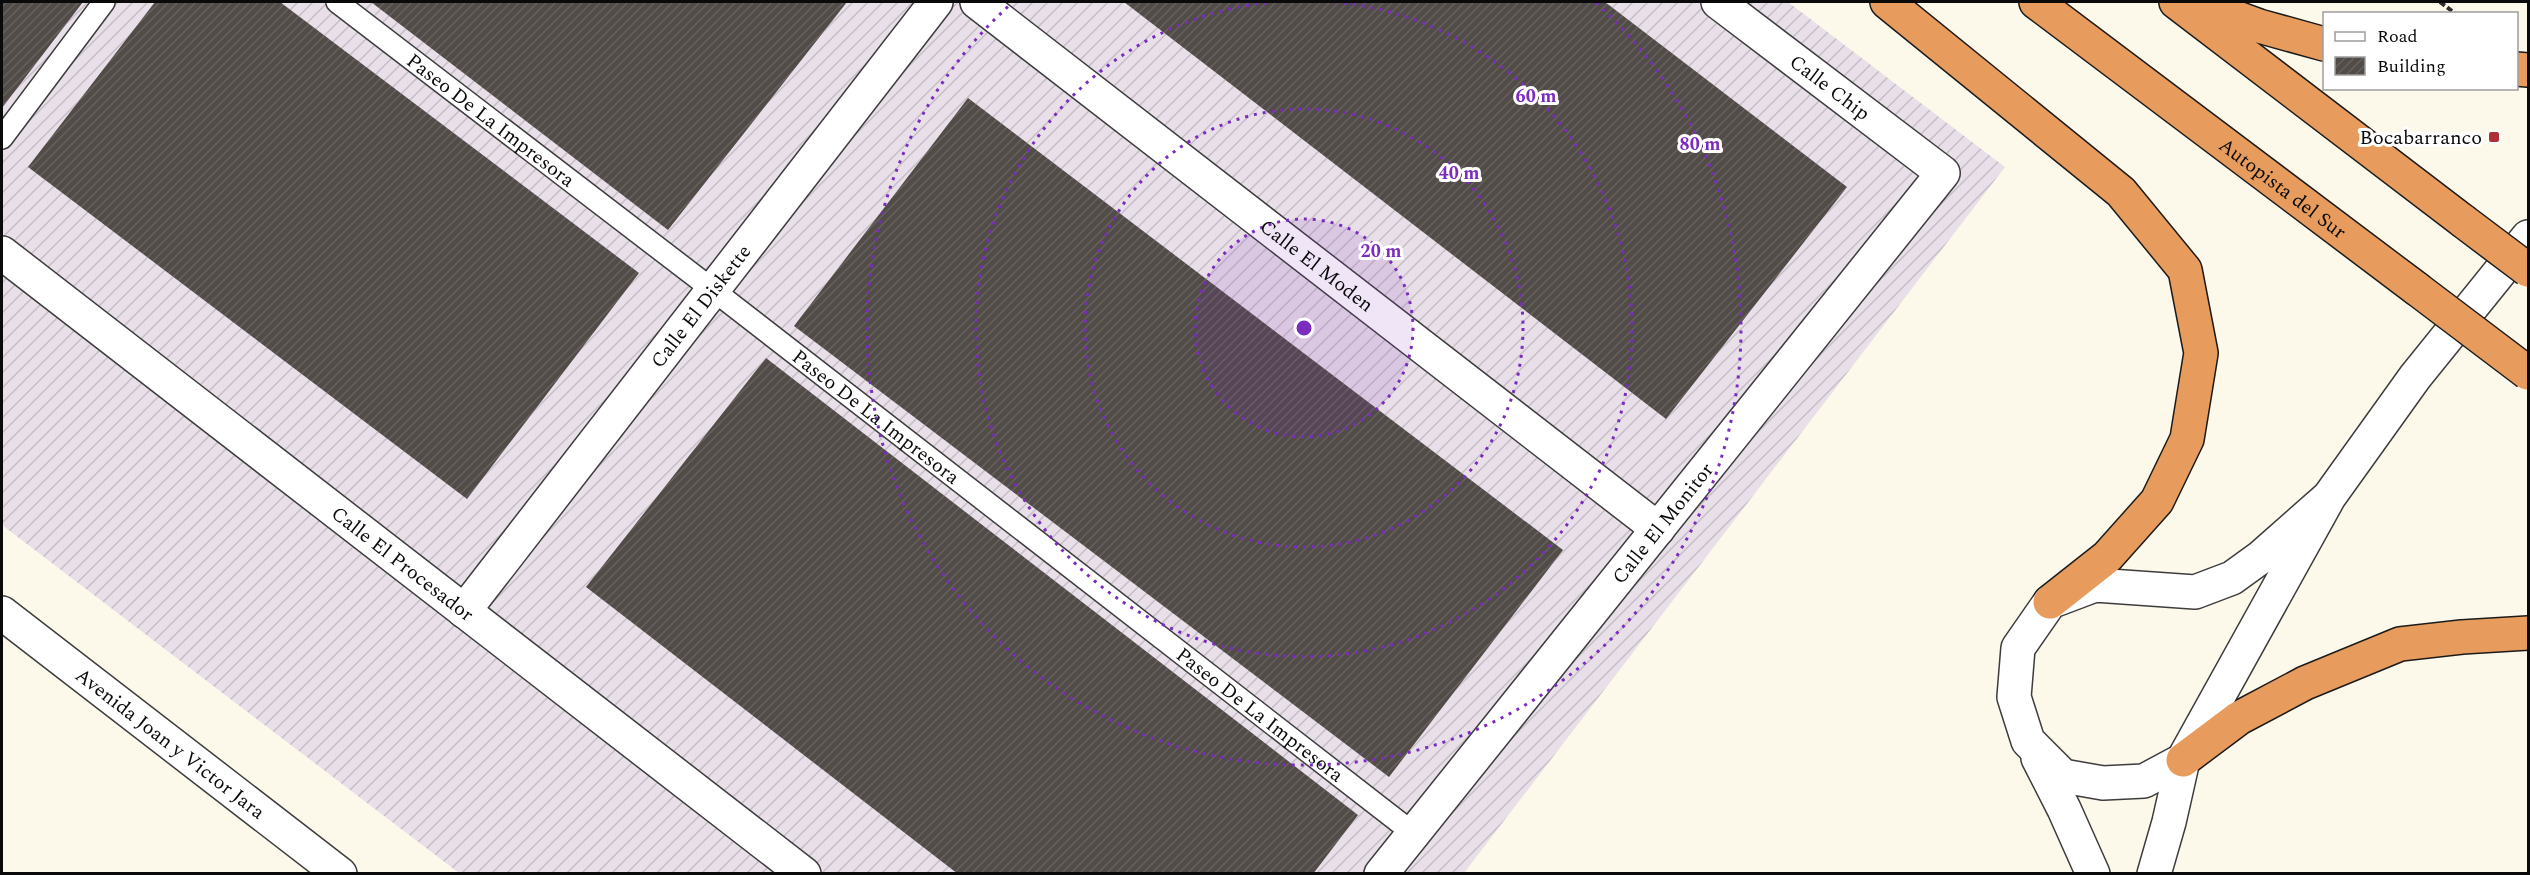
<svg xmlns="http://www.w3.org/2000/svg" width="2530" height="875" viewBox="0 0 2530 875" font-family="Spectral,serif">
<style>
.industrial{fill:url(#industrial-furrows)}
.building{fill:url(#building-hatch)}
.lines{fill:none;stroke-linecap:round;stroke-linejoin:round}
.service-casing{stroke:#3d3d3d;stroke-width:24}
.minor-casing{stroke:#3d3d3d;stroke-width:36}
.motorway-casing{stroke:#1b1b1b;stroke-width:36}
.path{stroke:#2c2c2c;stroke-width:4;stroke-dasharray:6 3;stroke-linecap:butt}
.service{stroke:#fff;stroke-width:21}
.minor{stroke:#fff;stroke-width:33}
.motorway{stroke:#e79c5d;stroke-width:33}
.motorway-bridge-casing{stroke:#1b1b1b;stroke-width:36;stroke-linecap:butt}
.motorway-bridge{stroke:#e79c5d;stroke-width:33}
.ring{fill:none;stroke:#7b2cbf;stroke-width:3;stroke-dasharray:3 6}
.poi-dot{fill:#ad3036;stroke:#fff;stroke-width:2}
.labels{text-anchor:middle;stroke-width:6;stroke-linejoin:round;paint-order:stroke}
.street-label{font-size:20px;fill:#0a0a0a;stroke:#fff}
.poi-label{font-size:20px;fill:#0a0a0a;stroke:#fff;text-anchor:end}
.centre{fill:#7b2cbf;stroke:#fff;stroke-width:3}
.ring-label{font-size:18px;text-anchor:middle;font-weight:bold;fill:#7b2cbf;stroke:#fff;stroke-width:6;stroke-linejoin:round;paint-order:stroke}
</style>
<defs>
<pattern id="industrial-furrows" width="10" height="10" patternUnits="userSpaceOnUse" patternTransform="scale(1.5)"><rect width="10" height="10" fill="#e8dfe9"/><path d="M-1 1l2-2M0 10L10 0M9 11l2-2" fill="none" stroke="#c6bec6"/></pattern>
<pattern id="building-hatch" width="6" height="6" patternUnits="userSpaceOnUse" patternTransform="scale(1.5)"><rect width="6" height="6" fill="#524c48"/><path d="M-1 1l2-2M0 6l6-6M5 7l2-2" fill="none" stroke="#66615e"/></pattern>
</defs>
<rect width="100%" height="100%" fill="#fdf9ea"/>
<path class="industrial" d="M2 2H1788L2005 167 1464 873H459L2 525Z"/>
<path class="building" d="M2 2H83L2 108Z
M155 2H280L639 273 467 499 28 167Z
M371 2H847L668 230Z
M1124 2H1605L1847 187 1666 419Z
M968 98 1563 550 1389 777 794 326Z
M766 358 1358 815 1313 874H958L586 587Z"/>
<g class="lines">
<defs>
<g id="service">
<path id="s1" d="M337 2 713 290 1413 833"/>
<path d="M2 138 104 2"/>
</g>
<g id="minor">
<path id="s2" d="M977 2 1658 529"/>
<path id="s3" d="M2 253 804 874"/>
<path d="M2329 497 2261 557 2232 578 2195 592 2095 585 2050 602 2018 648 2014 697 2028 741 2063 776 2103 783 2144 781 2183 760 2329 497 2415 377 2528 237"/>
<path id="s4" d="M464 611 936 2"/>
<path id="s5" d="M2 613 340 874"/>
<path d="M2038 758 2064 809 2093 874"/>
<path id="s6" d="M1381 874 1943 173 1718 2"/>
<path d="M2154 874 2169 822 2183 760"/>
</g>
<g id="motorway">
<path d="M1887 2 2121 192 2185 270 2201 353 2187 439 2157 501 2107 557 2050 602"/>
<path id="s7" d="M2036 2 2417 289"/>
<path d="M2176 2 2463 221"/>
<path d="M2194 2 2259 26 2324 44"/>
<path d="M2516 69 2528 70"/>
<path d="M2183 760 2239 718 2305 683 2400 644 2462 637 2528 633"/>
</g>
</defs>
<use href="#service" class="service-casing"/>
<use href="#minor" class="minor-casing"/>
<use href="#motorway" class="motorway-casing"/>
<path class="path" d="M2440 2 2456 14"/>
<use href="#service" class="service"/>
<use href="#minor" class="minor"/>
<use href="#motorway" class="motorway"/>
<defs>
<path id="motorway-bridge" d="M2463 221 2528 270
M2417 289 2528 373"/>
</defs>
<use href="#motorway-bridge" class="motorway-bridge-casing"/>
<use href="#motorway-bridge" class="motorway-bridge"/>
</g>
<circle cx="1304" cy="328" r="109" fill="#7b2cbf" fill-opacity=".12"/>
<g class="ring">
<circle cx="1304" cy="328" r="109"/>
<circle cx="1304" cy="328" r="219"/>
<path d="M1335 2A328 328 0 1 1 1273 2"/>
<path d="M1596 3A437 437 0 1 1 1012 3"/>
</g>
<rect class="poi-dot" x="2488" y="131" width="12" height="12" rx="3"/>
<g class="labels">
<g class="street-label">
<text transform="translate(1830 87) rotate(37)" y="7">Calle Chip</text>
<text dy="7" stroke="none"><textPath href="#s1" startOffset="194">Paseo De La Impresora</textPath></text>
<text dy="7" stroke="none"><textPath href="#s7" startOffset="309">Autopista del Sur</textPath></text>
<text dy="7" stroke="none"><textPath href="#s2" startOffset="430">Calle El Moden</textPath></text>
<text dy="7" stroke="none"><textPath href="#s4" startOffset="386">Calle El Diskette</textPath></text>
<text dy="7" stroke="none"><textPath href="#s1" startOffset="680">Paseo De La Impresora</textPath></text>
<text dy="7" stroke="none"><textPath href="#s6" startOffset="450">Calle El Monitor</textPath></text>
<text dy="7" stroke="none"><textPath href="#s3" startOffset="507">Calle El Procesador</textPath></text>
<text dy="7" stroke="none"><textPath href="#s1" startOffset="1166">Paseo De La Impresora</textPath></text>
<text dy="7" stroke="none"><textPath href="#s5" startOffset="213">Avenida Joan y Victor Jara</textPath></text>
</g>
<g class="poi-label">
<text x="2482" y="144">Bocabarranco</text>
</g>
</g>
<circle cx="1304" cy="328" r="9" class="centre"/>
<g class="ring-label">
<text x="1536" y="102">60 m</text>
<text x="1700" y="150">80 m</text>
<text x="1459" y="179">40 m</text>
<text x="1381" y="257">20 m</text>
</g>
<rect width="2530" height="875" fill="none" stroke="#0a0a0a" stroke-width="6"/>
<rect x="2323" y="12" width="195" height="78" fill="#ffffff" stroke="#9d9d9d" stroke-width="1.5"/>
<rect x="2335" y="32" width="30" height="9" fill="#ffffff" stroke="#9d9d9d" stroke-width="1.5"/>
<text x="2377" y="42" font-size="18" fill="#0a0a0a">Road</text>
<rect x="2335" y="57" width="30" height="18" fill="url(#building-hatch)" stroke="#9d9d9d" stroke-width="1.5"/>
<text x="2377" y="72" font-size="18" fill="#0a0a0a">Building</text>
</svg>
